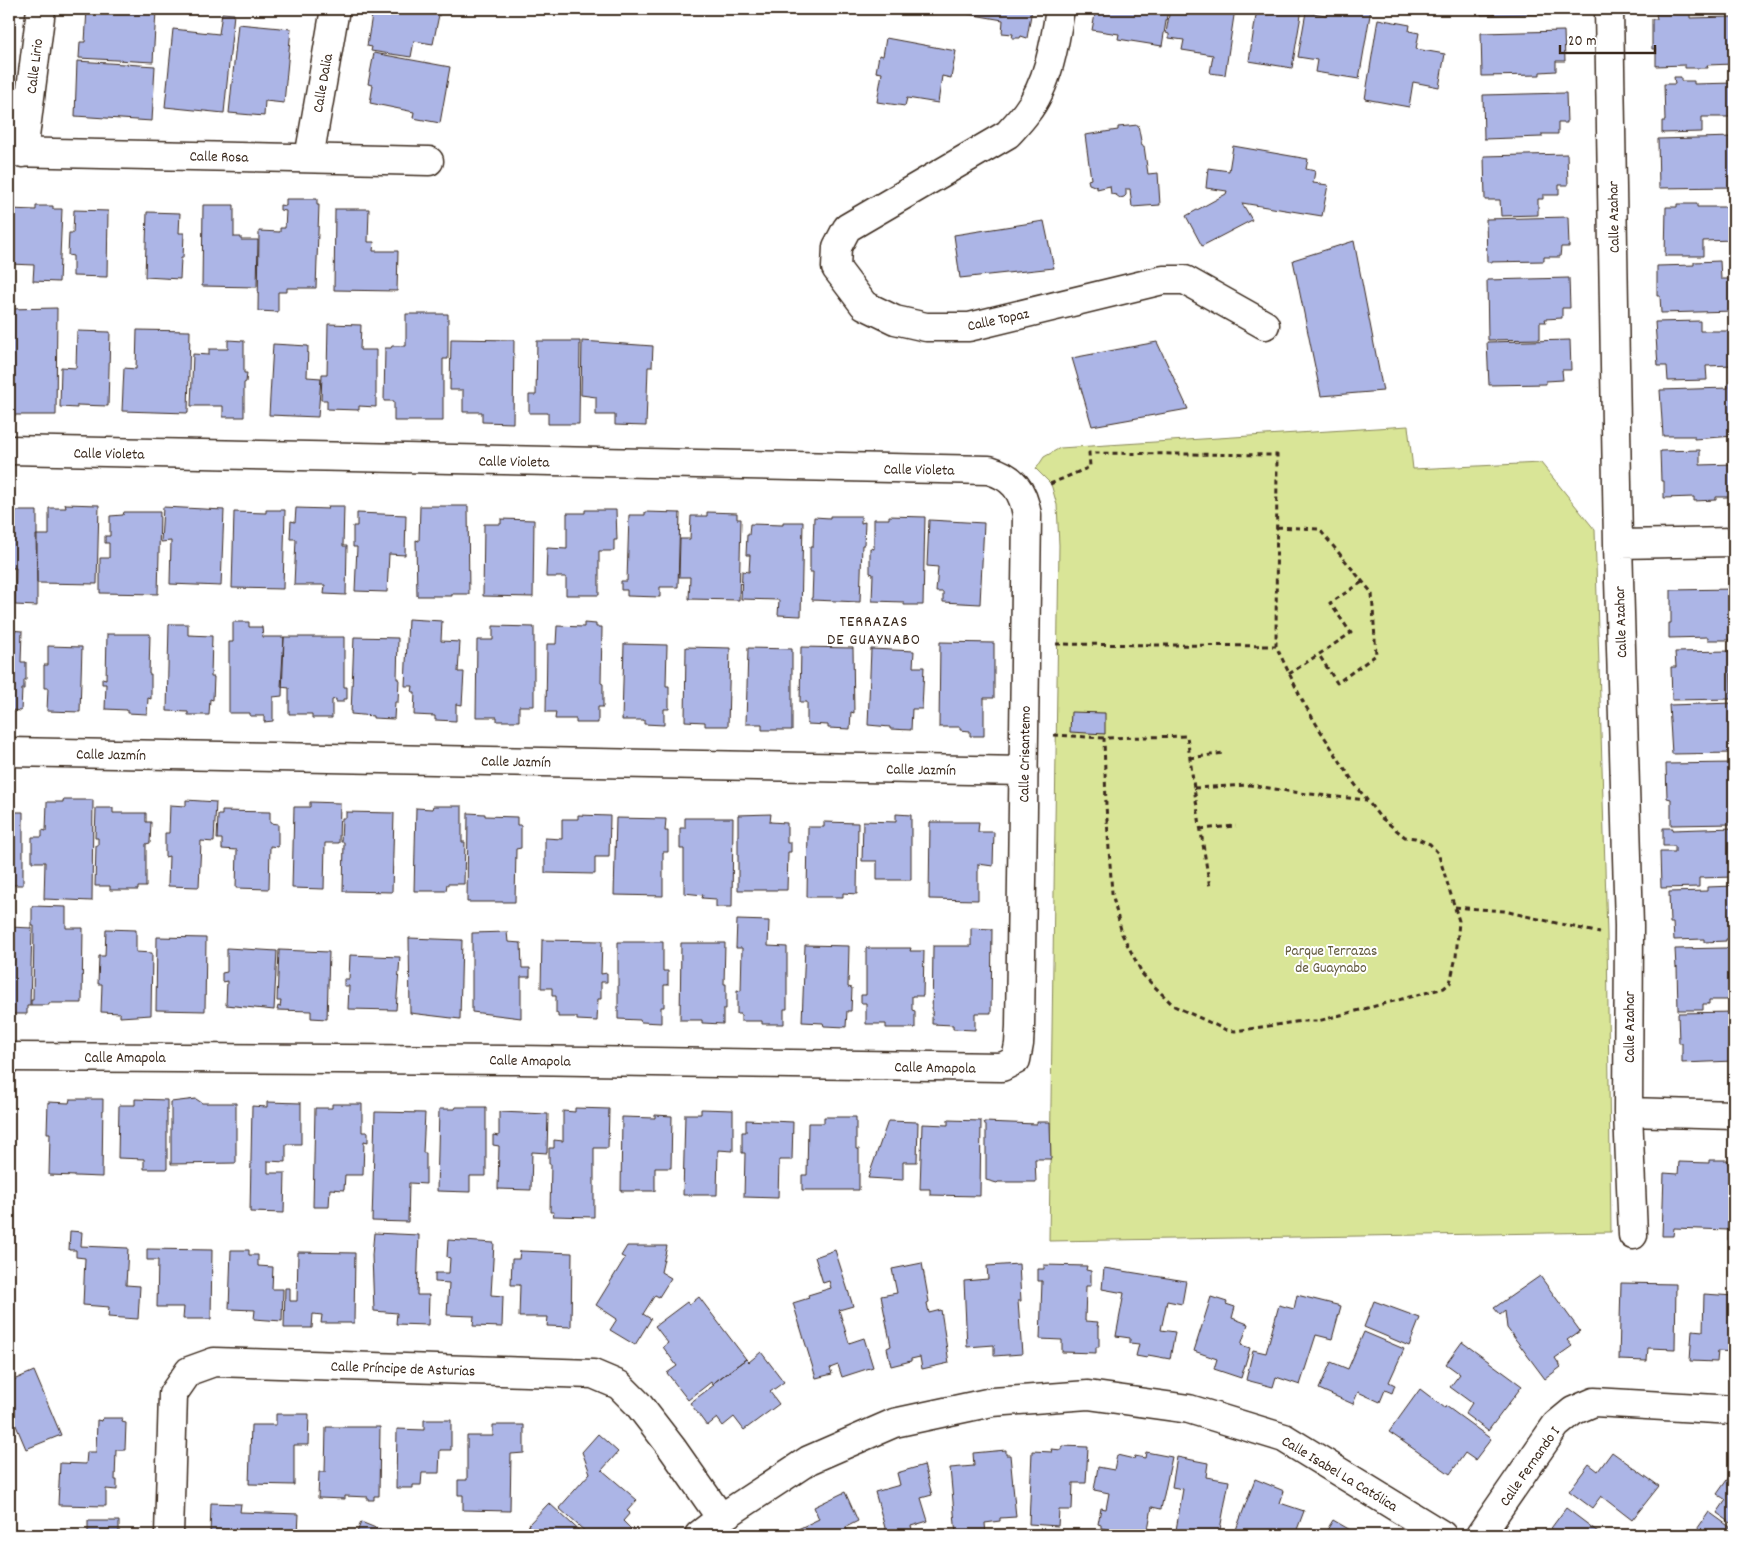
<svg xmlns="http://www.w3.org/2000/svg" width="1743" height="1544" viewBox="0 0 1743 1544" font-family="Dekko,sans-serif">
<style>
.green{fill:#d9e597;stroke:#8a885a}
.building{fill:#acb5e6;stroke:#3b2a1e}
.lines{fill:none;stroke-linecap:round;stroke-linejoin:round}
.minor-casing{stroke:#3b2a1e;stroke-width:31}
.path{stroke:#3b2a1e;stroke-width:3;stroke-dasharray:5 4;stroke-linecap:butt}
.minor{stroke:#fff;stroke-width:28}
.labels{text-anchor:middle;stroke-width:4;stroke-linejoin:round;paint-order:stroke}
.street-label{font-size:15px;fill:#3b2a1e;stroke:#fff}
.park-label{font-size:15px;fill:#62593c;stroke:#fff}
.neighbourhood-label{font-size:16px;letter-spacing:1px;fill:#3b2a1e;stroke:#fff}
</style>
<rect width="100%" height="100%" fill="#fff"/>
<filter id="ink" filterUnits="userSpaceOnUse"><feTurbulence type="fractalNoise" baseFrequency=".02" numOctaves="2"/><feDisplacementMap in="SourceGraphic" scale="10" xChannelSelector="R" yChannelSelector="G"/><feConvolveMatrix kernelMatrix="1 2 1 2 8 2 1 2 1" color-interpolation-filters="sRGB"/></filter>
<g filter="url(#ink)">
<path class="green" d="M1408 426 1413 469 1541 463 1595 530 1607 935 1611 1232 1049 1241 1059 545 1057 505 1051 484 1036 469 1044 457 1060 448Z"/>
<path class="building" d="M87 9 156 11 153 62 79 58 80 42H85Z
M384 9 440 10 433 44 414 41 411 57 371 51 372 47 367 46 372 15 383 16Z
M969 9H1032L1027 38 1021 36 1020 38H1012L1013 34 1002 33 1003 20 968 14Z
M1096 9H1168L1162 46 1118 39 1119 34 1092 30Z
M1170 9H1235L1225 75 1210 73 1213 55 1182 50 1184 40 1169 38V34L1166 33Z
M1257 9H1302L1292 68 1249 61Z
M1328 9H1371L1359 79 1315 72 1317 60 1298 57 1306 12 1326 15Z
M1481 9H1555V10H1539V14L1481 15Z
M1717 9H1734V11H1717Z
M222 13 234 14 224 113 165 107 173 29 219 34Z
M1656 14H1690V18L1734 17V64L1707 65 1708 68H1685V65L1656 66V49H1652V19H1657Z
M1378 19 1410 25 1409 31 1419 33 1416 49 1445 54 1439 87 1413 82 1409 107 1365 99Z
M238 24 291 29 284 103 265 101 264 116 229 113Z
M1564 31 1565 61H1556V71L1540 72V75L1482 76 1481 33Z
M886 38 956 51 951 78 942 76 938 103 907 98 905 106 877 102 882 73 876 72 879 55 883 56Z
M374 53 450 67 440 123 413 118 414 112 370 103 373 85 368 84Z
M77 61 155 66 152 121 75 116Z
M1674 77H1681V81H1694V84L1734 83V117H1702V132L1662 133V121H1665L1664 84H1675Z
M1566 93 1567 123H1558V134H1542V137L1484 139 1483 95Z
M1138 125 1142 146H1144L1148 174 1158 173 1160 205 1132 207 1130 189H1126V195L1124 197 1120 198 1116 195 1111 194 1110 186 1097 189V187L1089 184 1088 180 1091 179 1085 135 1118 130V127Z
M1734 137V187L1659 188 1658 139Z
M1233 146 1308 159 1306 169 1315 171 1313 183 1328 185 1322 216 1242 203 1252 220 1202 246 1186 216 1226 194 1227 191 1206 188 1208 168 1229 171Z
M1567 154 1568 185H1559V195H1543V199H1538V215L1501 216 1500 200H1485L1484 156Z
M286 199H317V205H319L316 288H287V292H278V312L258 311 259 231 280 232V228H285L286 211 280 210V205L286 206Z
M1677 204H1697V207H1734V240L1703 241V256H1665L1666 207H1677Z
M203 205H234V237H241V240H258L257 287 202 286Z
M36 206H53V209H62L59 282 33 281 34 265 9 264V209L36 210Z
M335 209H369L368 242H374L373 251H398L397 291 334 290Z
M74 210 108 211 107 277 73 276V256L68 255 69 233H73Z
M147 212 180 213 179 233H184L183 258H181L180 279 145 277Z
M1568 217 1569 247H1561L1560 257H1544V261L1487 262 1486 219Z
M1044 221 1054 268 960 278 954 235Z
M1354 241 1383 391 1321 396 1293 260Z
M1720 261 1721 279H1734V311L1661 313 1660 296H1657V266L1694 265V262Z
M1569 278 1570 308H1562V318L1545 319 1546 322H1540V339L1488 340 1487 280Z
M57 308 56 415H9V309Z
M406 314H448V359H443V421H394V401H384L385 348H391L392 346H406Z
M1700 321V331H1734V365L1706 366 1707 380 1668 381 1667 366H1658L1655 322Z
M328 324 361 325 360 350H376V407L359 406V410L327 409V400H321L322 374H327Z
M137 330 190 331 188 413 122 411 124 368 136 369Z
M77 331 110 332 108 406 77 405V408L60 407 61 367 76 368Z
M451 339 514 340 513 423 482 422V412H463V390H450Z
M228 340 244 341V373H247L246 382 244 383V417H223V406H191L193 354 209 355V349H228Z
M1570 340 1571 370H1562L1563 380 1546 381V384L1489 385 1487 342Z
M537 341H580L579 424H548V413H529V395H536Z
M582 341 653 346 652 367H648L646 426 615 425V415H596V397L581 395Z
M1157 342 1188 409 1092 426 1072 358Z
M273 344 308 346 307 377 321 378 318 417 269 415Z
M1728 383H1734V436L1694 439V436H1663L1660 390 1728 388Z
M1700 450V465L1734 464V497H1716V500L1694 501V497L1664 498V481H1661L1660 451Z
M65 504 99 505 97 584 37 583 36 535H49V508H66Z
M328 506H344L343 546H347L346 595 324 594 325 585H294L296 539H290L291 521 295 522 296 508 329 509Z
M420 506H468L469 594H452V596H417L416 540 419 541Z
M163 507 224 510 221 586 170 584 171 541 161 542Z
M266 510H285L283 589 232 588 234 512 266 513Z
M585 510H616L617 540H614V551H599V595H566V577H546L547 548 567 549V513H585Z
M9 511H37V606L15 605 16 568H9Z
M124 512H160L158 594 100 593V558H109V543H105V536H110V516L123 515Z
M645 512 680 513 678 587H660V597L627 596V590H621V581H627L629 515H645Z
M707 512 737 513V519H741L739 600 689 599 690 577H679L680 539H690L691 516H707Z
M357 513 406 515 405 555 389 554 387 592 355 591 357 547H353V526H357Z
M830 516H861V523L865 522 864 545H862L860 602 812 600 813 572H810V547H813L814 517 830 518Z
M889 516 925 517 923 605H904V602L872 601 873 574 870 573V548L874 549V519H889Z
M501 519 534 520 533 597 483 596 484 524H501Z
M929 520 984 523 980 604 943 602V592H936L938 567 927 566Z
M783 522H803L801 616 778 615 779 600 741 599 742 571 749 572 750 555H746L747 535H749L750 524 783 525Z
M1734 589V640H1708V637L1669 638V623H1671V590Z
M408 619 442 621 441 641 460 642 458 672H464L462 705 456 704V721L435 720V716L414 715 415 692H412L413 686H405Z
M233 622H249V627H262L263 637H284L282 696 273 697V721L264 722V716H250V713H229V642H233Z
M584 623 596 624V627H602L601 683 603 684V707H598V723H576V719H555L556 712H546L547 644H556L557 626 584 627Z
M169 624H188V635L212 636 211 677H214L213 700 210 699 209 715H188V712L167 711Z
M493 626 534 627V706H519V721H497V717H476L477 640H493Z
M9 630 22 631 21 662H26V680H24V689H22L21 711 9 710Z
M107 634H150L149 674H151V699L148 698 147 714 127 713V710L105 709 106 684H102V678L106 679Z
M284 637H344V687H347V699H343V702H336V699L332 700V718H312V714H289V688L281 687Z
M354 637 398 638 397 679H399L398 702H395L394 719 373 718V716L351 714Z
M940 642 994 643V698H984V736H970V731L960 730V727H939Z
M624 644 667 645 666 686H669V709H664V725L644 724V720H622Z
M48 646 82 647 80 712 47 711 48 688H44V665H48Z
M686 647 730 648 728 726H705V722L685 721Z
M801 647 853 648 854 713 851 712 850 729 828 728V725L807 724V702H800Z
M748 648 792 649V730H762V724H746Z
M871 649 914 651 913 667H924L922 709H912L911 730 890 729V727L868 725Z
M1730 651 1731 699 1672 700 1671 667H1676L1675 652Z
M1734 703V753L1672 754 1669 705Z
M1071 712 1105 713V734L1070 732Z
M1734 763V824L1671 825V799L1667 798 1666 764Z
M63 800H93L92 901 44 899 45 862H32V837H42V830L46 831 47 802H63Z
M186 800 216 802 214 842 201 841 199 887 168 886 169 856 165 857V833H169L170 805 186 806Z
M310 802 340 803 339 843H325L324 889 292 888 294 807H310Z
M433 806H462V842H465L464 884H447L446 891H414L416 808 432 809Z
M96 808H113V813H146V822H151L150 843 146 844V887H138V890H110V886H95L96 845H98V838H95Z
M222 811 270 812V823L278 824V847L270 846 269 889 236 888 237 850 222 849V839H217L218 815H222Z
M9 812H23V885H9Z
M346 812 394 813 392 892 343 891 344 842H341L342 818H346Z
M468 813 485 814V816L517 817V825H521V848L516 849 515 902H467Z
M771 814 770 822 787 823V843H791V852H788L787 890H738V815Z
M896 814 911 815V880H877V861H862L863 821 896 822Z
M578 815 610 816 609 857H595V874L545 873V838L562 839V819H578Z
M616 818 666 819 665 831H668V852H663V896L614 895Z
M685 818H733L732 907H716V899L702 898 703 895 684 893V849H680V828H685Z
M824 822 858 823 857 894 843 893V897H807L808 827H824Z
M930 822H979L978 832H994L993 866 978 864V900L929 899Z
M1663 828H1673L1672 830 1734 828V877L1699 878V887L1661 888 1660 852H1675V846H1663Z
M1734 886V939H1726V941L1704 942V939L1674 940 1673 923H1670L1669 892 1707 891V887Z
M32 906 66 907V928H83L82 1003H49V1005H31V1000H33L34 926H32Z
M737 920 769 921 768 946 787 947V1009H784V1024H762V1021H741V1014H737V990L741 991 742 948H736Z
M9 927 32 928 30 1006H27V1014H9Z
M971 928 992 929 991 1013H975V1030L953 1029V1025L932 1024 933 946H971Z
M106 929 136 930V952L152 953 151 1015 120 1017V1013L101 1012 102 984H98L99 956H105Z
M507 932 508 942 521 943 522 968H530V977H521V1018L472 1012V933Z
M157 937 206 938 205 1011 156 1010Z
M409 938 462 940 460 1019 410 1013Z
M542 940 602 941 601 974 607 973V982H601V999H598L597 1021 577 1020V1017H558V1014L556 1013V996H552V988H541Z
M618 942H663V971H668V985H664V1007H661V1023L641 1022 640 1020 618 1019Z
M681 943H725L724 984H726V1009H723V1024L702 1023V1020H680Z
M805 945 849 946 848 987 852 988 851 1011H847L846 1027 824 1026 823 1023 802 1022Z
M227 948 277 951 274 1010 226 1005 227 981 222 982V973L227 972Z
M866 948H911L910 951H924L923 996H912V1010L915 1011V1028H886V1024H866V1003H861V995H866Z
M1725 948 1734 949V1000H1709V1004H1703V1010H1678L1677 967 1676 968 1675 949Z
M279 950 329 952 327 1019 311 1018V1011L277 1010 278 1006 280 1007 281 1001H277Z
M350 955 400 957 396 1010 348 1009 349 986H344V979H349Z
M1734 1012V1061L1682 1063V1043H1679L1678 1013Z
M70 1099H103L102 1177 49 1175 50 1133H47L48 1102 69 1103Z
M135 1099 167 1100V1169H144V1159L118 1158 119 1105H135Z
M196 1099 202 1103H236V1163L171 1164V1102Z
M267 1102 301 1103V1144H286V1162L268 1161V1173H285L284 1213 250 1212 252 1106 267 1107Z
M332 1104H362V1132H368V1142L364 1141 363 1175H345L344 1190 330 1189 329 1207H313L315 1108H332Z
M456 1107H486V1176H470V1192L437 1191 439 1109H455Z
M575 1108 609 1109 608 1148H594V1217L553 1216 554 1212H550L551 1164H549V1148H554V1140L563 1141V1111L575 1112Z
M701 1109 733 1110V1151L718 1150 717 1195H683L685 1114H701Z
M375 1112 425 1113 423 1153H426V1184L409 1183 408 1222 372 1221Z
M499 1112 548 1114 547 1153 532 1152 531 1190 498 1189 499 1146 493 1145V1135L499 1136Z
M655 1115 672 1116 671 1168H655V1191H621L622 1117 655 1118Z
M824 1117H856V1149H859V1190H802V1175H807L808 1123H824Z
M746 1120 793 1122 792 1160H779L778 1198 744 1197 745 1153H742V1132H746Z
M948 1120 981 1121 980 1196 930 1195V1189H920L922 1124 948 1125Z
M888 1121 918 1122 917 1162H903V1180L868 1178Z
M984 1122 1037 1124V1122H1050L1051 1159H1035L1036 1182H998L997 1183 986 1180V1126Z
M1709 1160H1728V1164H1730L1728 1230 1674 1228 1673 1236H1662L1664 1173 1678 1174 1679 1162 1709 1163Z
M1730 1164H1734V1243V1240H1728Z
M70 1231 82 1232 81 1246 128 1248 126 1285 140 1286 138 1319 108 1317 109 1307 83 1305 85 1258 76 1257V1250H69Z
M374 1233 419 1235 417 1295H429L428 1325 396 1324 397 1313 374 1311 372 1255Z
M448 1240 494 1243 491 1295 503 1296 502 1327 473 1326 474 1316 447 1315 449 1283 435 1282V1273H449L450 1258 447 1257Z
M627 1246H667L661 1272 671 1278 659 1297 655 1295 643 1314 651 1319 635 1345 610 1330 617 1319 596 1305 625 1258 621 1256Z
M147 1249 212 1250 211 1319H183L184 1307H157L158 1260H147Z
M231 1250H249V1255H258V1266L273 1267 272 1289H283L282 1321 254 1319 255 1310 229 1309Z
M835 1250 853 1306 839 1310 849 1343 864 1338 873 1367 842 1377 838 1365 830 1368 832 1374 816 1378 793 1303 809 1298 808 1295 831 1288 829 1281 823 1283 815 1257Z
M520 1251 572 1253 571 1327 547 1326 548 1317H519L520 1285H511L512 1259H519Z
M298 1252 355 1253 354 1323H321L322 1315 313 1314 312 1328H284L285 1288H290V1301H297Z
M922 1263 929 1302 927 1303 929 1313 941 1310 949 1363 922 1369 920 1357 911 1359V1361L891 1366 887 1348 891 1346 881 1296 897 1293 892 1269Z
M1019 1264 1021 1301H1018L1022 1354 994 1356V1345L967 1347 964 1281 988 1279 987 1266Z
M1044 1265 1087 1266 1086 1270 1091 1271V1286H1086L1085 1321 1098 1322 1097 1326H1099V1347H1096V1353L1062 1352V1340L1040 1339 1042 1281H1038V1269H1044Z
M1104 1268 1186 1281 1182 1304 1167 1301 1161 1330 1175 1332 1170 1359 1148 1355 1147 1358 1136 1356 1139 1344 1130 1343V1338L1116 1336 1124 1293 1102 1289Z
M1540 1276 1580 1331 1567 1340 1572 1346 1555 1358 1561 1367 1545 1379 1507 1328 1505 1311 1500 1315 1494 1308Z
M1621 1283 1676 1284 1675 1349 1648 1348 1647 1361 1619 1360Z
M1704 1294 1734 1296V1352L1718 1351 1717 1362 1690 1361 1692 1330 1703 1331Z
M1297 1295 1341 1306 1332 1339 1316 1335 1300 1385 1276 1377 1273 1387 1246 1380 1253 1350 1266 1353 1279 1305 1294 1309Z
M699 1297 746 1359 712 1384 711 1382 688 1400 667 1373 677 1366 663 1347 668 1343 655 1326 687 1302 689 1305Z
M1211 1297 1227 1302 1226 1304 1235 1307 1232 1318 1248 1324 1241 1345 1250 1348 1241 1378 1214 1369 1217 1359 1194 1351Z
M1374 1301 1420 1318 1409 1346 1364 1327Z
M1364 1332 1404 1349 1389 1382 1395 1385 1392 1393 1385 1390 1380 1402 1358 1392 1353 1404 1319 1389 1331 1362 1348 1369Z
M1462 1342 1522 1386 1488 1431 1465 1414 1472 1403 1450 1387 1460 1374 1446 1364Z
M761 1352 784 1382 770 1392 779 1404 744 1430 734 1417 723 1426 717 1418 707 1426 690 1403 714 1385 712 1384 746 1359 749 1362Z
M34 1371 61 1435 26 1449 9 1409V1382Z
M1420 1389 1445 1408 1446 1406 1491 1439 1475 1460 1465 1453 1450 1474 1389 1432Z
M276 1414H309L308 1445H294V1485L249 1484 251 1425H276Z
M103 1418H123L122 1422 126 1423 125 1450H116L115 1480H117V1490L106 1489V1506L58 1505 60 1463 86 1464 87 1452H96L97 1420 102 1421Z
M424 1420H451V1450H440L439 1473H422L421 1485H413V1488H396L397 1429 424 1430Z
M493 1425H524V1453L511 1454 510 1511 463 1510V1495H458V1480H467V1436H493Z
M326 1427H380L379 1496H374V1500H368V1497L345 1496V1499L318 1498 319 1472H325Z
M598 1434 618 1452 602 1470 637 1500 627 1511 630 1513 623 1521 631 1529 626 1535H589L559 1508 590 1473 582 1452Z
M1062 1446 1088 1447 1086 1483H1073L1072 1510H1059L1058 1526 1029 1524 1032 1451 1052 1452 1051 1449 1062 1450Z
M1006 1450V1455H1010L1016 1517 1000 1518V1521L985 1523 986 1535H956L950 1468 974 1466 973 1453Z
M1146 1452 1172 1457 1161 1509 1152 1507 1147 1535H1136L1101 1528V1525L1098 1524 1101 1508 1106 1509 1109 1493 1094 1490 1098 1467 1114 1470 1117 1455 1134 1459 1135 1456 1145 1458Z
M1612 1452 1659 1486 1632 1520 1601 1496 1592 1508 1569 1491 1589 1464 1598 1471Z
M1177 1457 1208 1463 1206 1477 1229 1481 1219 1535H1206L1176 1530 1183 1489 1172 1487Z
M924 1465 932 1495 921 1498 928 1521 911 1526 914 1535H887L875 1492 900 1485 897 1473Z
M1734 1470V1525L1717 1513 1726 1500 1717 1494Z
M1255 1479 1284 1491 1280 1503 1304 1511 1295 1535H1234Z
M845 1492 858 1521 846 1527 849 1535H801L798 1529 819 1519 814 1507Z
M211 1503 241 1504 240 1512 299 1514 298 1535H249V1533L240 1534V1535H210Z
M549 1503 584 1535H536L537 1534 528 1525Z
M1566 1508 1602 1535H1546Z
M1709 1512 1734 1530V1535H1693Z
M1333 1520 1359 1535H1324Z
M88 1521H119V1535H51V1532L88 1533Z
M361 1522 393 1535H356Z
M943 1530 944 1535H924Z"/>
<g class="lines">
<defs>
<path id="minor" d="M1060 9C1055 43 1048 85 1026 113 1021 120 1014 127 1008 134L847 228 837 247 836 268 864 305 895 320 926 327H969L1163 280H1185L1265 325
M1609 9 1618 544 1629 926 1628 1112 1633 1235
M9 152 429 161
M23 153 41 9
M309 158 335 9
M9 450 989 470C1013 477 1023 490 1027 515L1020 1026 1019 1044 1016 1060 1002 1067 519 1060 9 1057
M1618 544 1734 542
M9 752 1024 771
M1628 1112 1734 1115
M169 1535 173 1394 189 1371 214 1362 593 1374 619 1385 638 1404 672 1448 721 1518
M699 1535 721 1518 809 1460 894 1423 992 1402 1088 1395 1189 1409 1284 1438 1442 1535
M1480 1535 1556 1425 1573 1411 1594 1402 1734 1410"/>
</defs>
<use href="#minor" class="minor-casing"/>
<path class="path" d="M1050 484 1090 467 1089 453 1277 455 1276 646 1302 700 1318 727 1354 783 1379 816 1405 837 1415 838 1430 844 1438 853 1459 921 1456 957 1450 983 1444 988 1318 1021H1302L1235 1031 1226 1030 1174 1006 1143 975 1122 934 1112 893 1106 805 1104 738
M1277 527 1319 529 1372 593 1376 655 1337 683 1319 655
M1056 644 1276 646
M1289 674 1351 633 1330 603 1364 581
M1054 735 1104 738 1187 736 1194 788 1210 888
M1190 758 1224 753
M1194 788 1250 785 1300 793 1367 800
M1200 829 1236 826
M1455 907 1504 911 1600 933"/>
<use href="#minor" class="minor"/>
</g>
</g>
<g class="labels">
<g class="street-label">
<text transform="translate(34 66) rotate(-83)" y="5">Calle Lirio</text>
<text transform="translate(322 83) rotate(-80)" y="5">Calle Dalia</text>
<text transform="translate(219 156) rotate(1)" y="5">Calle Rosa</text>
<text transform="translate(1613 217) rotate(-91)" y="5">Calle Azahar</text>
<text transform="translate(998 319) rotate(-12)" y="5">Calle Topaz</text>
<text transform="translate(109 453) rotate(1)" y="5">Calle Violeta</text>
<text transform="translate(514 461) rotate(1)" y="5">Calle Violeta</text>
<text transform="translate(919 469) rotate(1)" y="5">Calle Violeta</text>
<text transform="translate(1620 622) rotate(-92)" y="5">Calle Azahar</text>
<text transform="translate(111 754) rotate(1)" y="5">Calle Jazmín</text>
<text transform="translate(1024 754) rotate(-89)" y="5">Calle Crisantemo</text>
<text transform="translate(516 761) rotate(1)" y="5">Calle Jazmín</text>
<text transform="translate(921 769) rotate(1)" y="5">Calle Jazmín</text>
<text transform="translate(1629 1027) rotate(-90)" y="5">Calle Azahar</text>
<text x="125" y="1062">Calle Amapola</text>
<text transform="translate(530 1060) rotate(1)" y="5">Calle Amapola</text>
<text transform="translate(935 1067) rotate(1)" y="5">Calle Amapola</text>
<text transform="translate(403 1368) rotate(2)" y="5">Calle Príncipe de Asturias</text>
<text transform="translate(1529 1466) rotate(-55)" y="5">Calle Fernando I</text>
<text transform="translate(1340 1473) rotate(31)" y="5">Calle Isabel La Católica</text>
</g>
<g class="park-label">
<text x="1331" y="955">Parque Terrazas<tspan x="1331" dy="17">de Guaynabo</tspan></text>
</g>
<g class="neighbourhood-label">
<text x="874" y="626">TERRAZAS<tspan x="874" dy="18">DE GUAYNABO</tspan></text>
</g>
</g>
<rect width="1743" height="1544" fill="none" stroke="#fff" stroke-width="30"/>
<rect x="15" y="15" width="1713" height="1514" fill="none" stroke="#3b2a1e" stroke-width="2" filter="url(#ink)"/>
<path d="M1560 45v8h95v-8" fill="none" stroke="#3b2a1e" stroke-width="2.5"/>
<text x="1568" y="45" font-size="15" fill="#3b2a1e" stroke="#ffffff" stroke-width="4" paint-order="stroke">20 m</text>
</svg>
